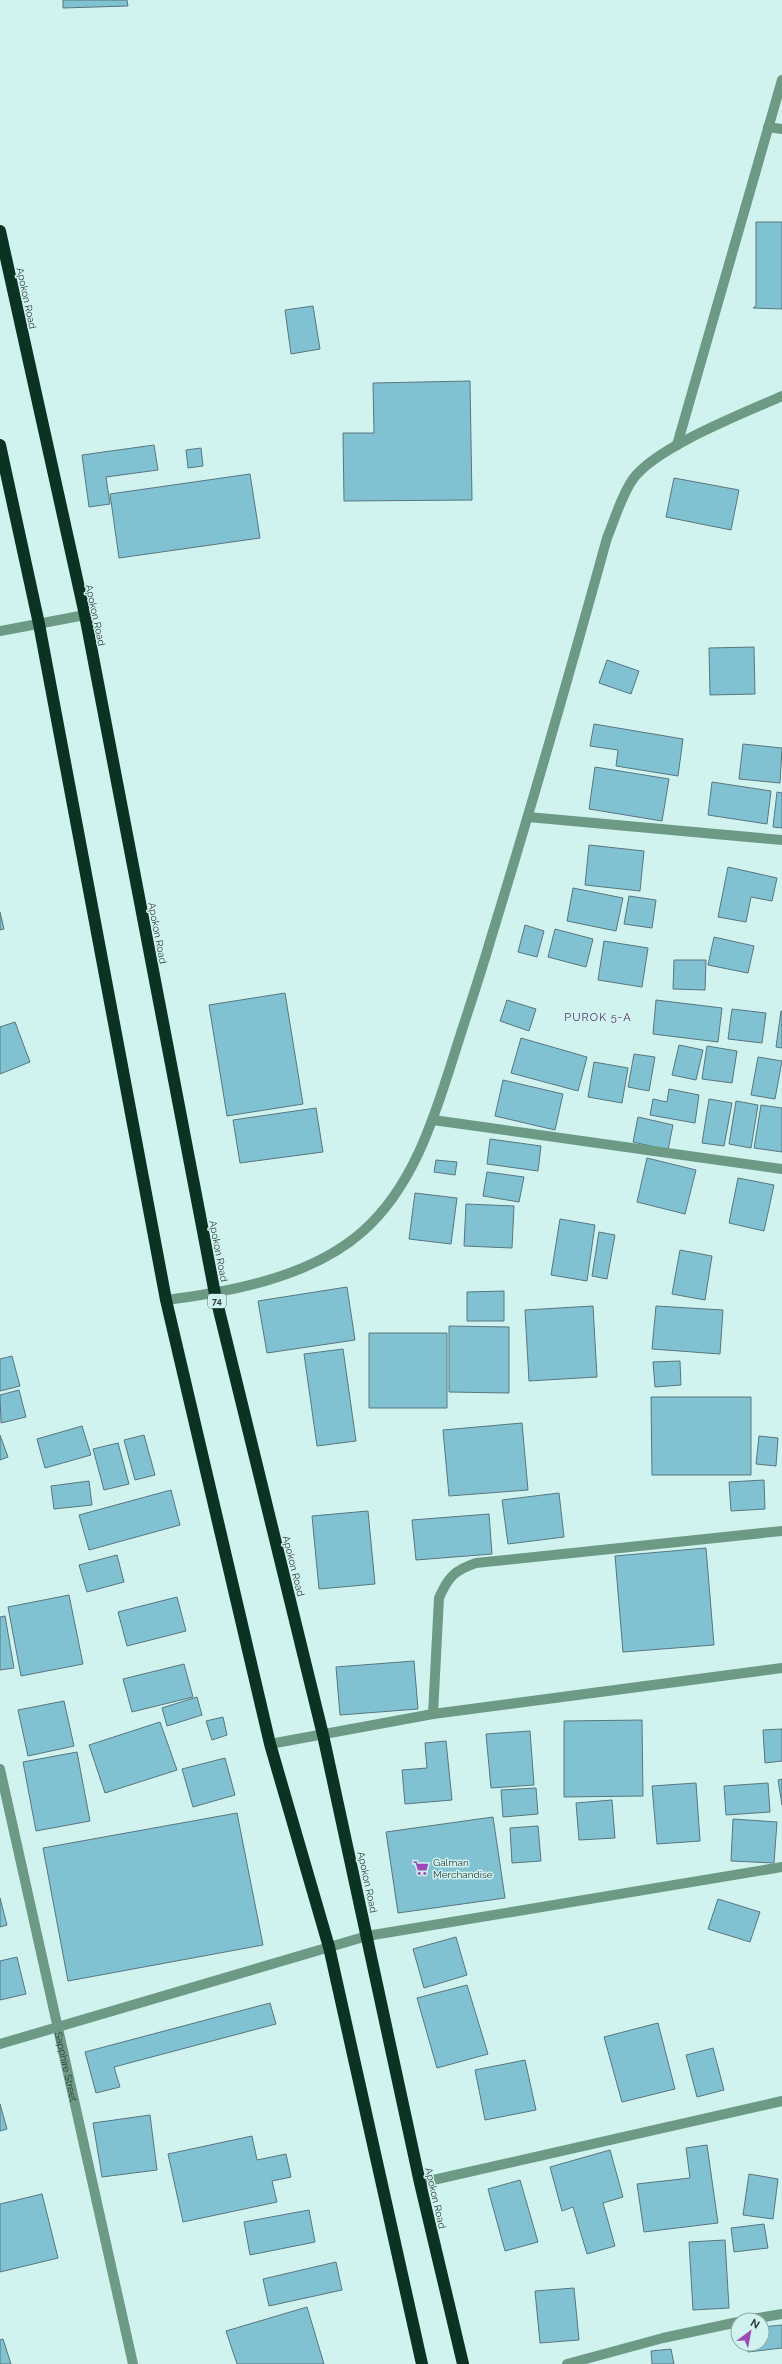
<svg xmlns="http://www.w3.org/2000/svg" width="782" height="2364" viewBox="0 0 782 2364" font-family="Raleway,sans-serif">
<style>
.building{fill:#80c1d2;stroke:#59767e}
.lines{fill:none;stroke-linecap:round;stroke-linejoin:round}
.minor{stroke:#6c9a85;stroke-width:10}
.highway{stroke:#0b3324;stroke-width:12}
.labels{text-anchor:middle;stroke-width:3;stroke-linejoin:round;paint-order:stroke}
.shield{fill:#d1f3f0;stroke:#607371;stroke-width:1}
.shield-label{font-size:9px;font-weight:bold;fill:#2f3c3b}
.street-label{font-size:10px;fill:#2f3c3b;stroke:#d1f3f0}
.poi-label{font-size:10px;fill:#2f3c3b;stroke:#d1f3f0;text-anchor:start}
.neighbourhood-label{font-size:11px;letter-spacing:1px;fill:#562e64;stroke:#d1f3f0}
</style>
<rect width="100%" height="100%" fill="#d1f3f0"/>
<path class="building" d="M63 0H127L128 6 63 8Z
M756 222H782V309L753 308 756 306Z
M313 306 320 349 291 354 285 310Z
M470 381 472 500 344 501 343 433H374L373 383Z
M154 445 158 470 106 477 110 504 89 507 82 455Z
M201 448 203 466 188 468 186 450Z
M250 474 260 538 119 558 110 494Z
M674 478 739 490 731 530 666 517Z
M754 647 755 694 710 695 709 648Z
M607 660 639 671 631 694 599 683Z
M594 724 683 739 678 776 616 766 618 750 590 746Z
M743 744 782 748 780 783 739 779Z
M595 767 669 779 662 821 589 809Z
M712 782 771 791 767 824 708 815Z
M777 792 782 793V828L773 827Z
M589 845 644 851 640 891 585 885Z
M728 867 777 878 772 901 751 897 746 922 718 917Z
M573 888 623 898 616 931 567 921Z
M629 896 656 900 652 928 624 924Z
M0 912 4 929 0 930Z
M525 925 544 931 537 957 518 952Z
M555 929 593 939 586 967 548 957Z
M714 937 754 946 748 973 708 965Z
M604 941 648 948 642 987 598 980Z
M674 960H706L705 990 673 989Z
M285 993 303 1104 227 1116 209 1005Z
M507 1000 536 1009 529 1031 500 1021Z
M656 1000 722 1008 718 1042 653 1034Z
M732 1009 766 1013 762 1043 728 1039Z
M781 1011H782V1048L776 1047Z
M15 1022 30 1062 0 1074V1027Z
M521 1038 587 1057 578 1091 511 1073Z
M679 1045 703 1050 696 1080 672 1075Z
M707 1046 737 1051 732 1083 702 1079Z
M634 1054 655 1057 649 1091 628 1087Z
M758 1057 782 1061 775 1099 751 1095Z
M594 1062 628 1068 622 1103 588 1097Z
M503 1080 563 1094 555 1130 495 1116Z
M669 1089 699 1095 695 1123 650 1115 653 1099 667 1102Z
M709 1099 732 1103 724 1146 702 1143Z
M736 1101 758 1105 751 1148 729 1144Z
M761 1105 782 1108V1152L754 1148Z
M316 1108 323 1152 240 1163 233 1120Z
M638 1117 673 1125 668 1150 633 1142Z
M490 1139 541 1146 538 1171 487 1164Z
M647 1158 696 1170 685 1214 637 1202Z
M436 1160 457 1162 455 1175 434 1172Z
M487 1172 524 1177 519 1202 483 1196Z
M738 1178 774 1185 764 1231 729 1223Z
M415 1193 457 1198 451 1244 409 1239Z
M466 1204 514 1206 512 1248 464 1246Z
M560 1219 595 1225 587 1281 551 1275Z
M599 1232 615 1235 607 1279 592 1276Z
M680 1250 712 1256 705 1300 672 1294Z
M347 1287 355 1340 267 1353 258 1301Z
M504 1291V1321H467V1292Z
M593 1306 597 1377 529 1381 525 1310Z
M656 1306 723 1310 720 1354 652 1349Z
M449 1326 509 1327V1393L449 1392Z
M369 1333H447V1408H369Z
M343 1349 356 1441 317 1446 304 1354Z
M12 1356 20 1386 0 1391V1359Z
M680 1361 681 1385 655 1387 653 1362Z
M19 1390 26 1417 1 1423 0 1395Z
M651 1397H751V1475H652Z
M522 1423 528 1490 449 1496 443 1430Z
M82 1426 91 1455 45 1468 37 1439Z
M0 1435 8 1457 0 1460Z
M144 1435 155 1475 135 1480 124 1440Z
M759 1436 778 1438 776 1466 756 1464Z
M118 1443 129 1484 104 1490 93 1449Z
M764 1480 765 1509 731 1511 729 1482Z
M89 1481 92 1505 54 1509 51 1486Z
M171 1490 180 1525 89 1550 79 1515Z
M559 1493 564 1537 508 1544 502 1500Z
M368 1511 375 1584 319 1589 312 1516Z
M489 1514 492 1554 416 1560 412 1520Z
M706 1548 714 1645 623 1652 615 1556Z
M117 1555 124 1582 87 1592 79 1565Z
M69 1595 83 1664 21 1676 8 1607Z
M177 1597 186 1631 127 1646 118 1612Z
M5 1616 14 1668 0 1670V1617Z
M414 1661 418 1709 340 1715 336 1667Z
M184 1664 193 1697 132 1712 123 1679Z
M197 1697 202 1715 167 1726 162 1708Z
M64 1701 74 1746 28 1756 18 1710Z
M223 1717 227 1735 212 1740 206 1721Z
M642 1720 643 1796 564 1797V1721Z
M160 1722 177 1770 105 1793 89 1745Z
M782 1729V1761L765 1763 763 1730Z
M530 1731 534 1785 491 1788 486 1734Z
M446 1741 452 1800 405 1804 402 1770 427 1768 425 1743Z
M77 1752 90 1821 36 1831 23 1762Z
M225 1758 235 1795 193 1807 182 1769Z
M782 1779V1805L778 1780Z
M696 1783 700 1841 657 1844 652 1786Z
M768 1783 770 1812 726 1815 724 1786Z
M536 1788 538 1814 503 1817 501 1790Z
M612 1800 615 1838 579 1840 576 1803Z
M237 1813 263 1945 68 1981 43 1848Z
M493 1817 505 1898 398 1913 386 1832Z
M733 1819 777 1822 774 1863 731 1861Z
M538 1826 541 1861 512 1863 510 1828Z
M0 1898 7 1925 0 1927Z
M718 1899 760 1912 750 1942 708 1929Z
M456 1937 467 1975 424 1988 413 1949Z
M17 1957 26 1994 0 2000V1961Z
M467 1985 488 2054 437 2068 417 1998Z
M270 2003 276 2024 114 2067 120 2087 96 2093 85 2052Z
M658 2023 675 2089 622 2102 604 2037Z
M713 2048 724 2090 697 2097 686 2055Z
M525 2060 536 2110 485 2120 475 2070Z
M0 2104 7 2129 0 2131Z
M150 2115 157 2170 102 2177 93 2123Z
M252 2136 257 2160 286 2154 291 2177 272 2181 277 2202 183 2222 168 2154Z
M707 2145 718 2223 644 2232 637 2184 690 2178 686 2148Z
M610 2150 623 2197 603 2203 615 2246 587 2254 573 2207 562 2211 550 2167Z
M749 2174 778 2179 773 2219 743 2215Z
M520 2180 538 2242 505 2251 488 2189Z
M42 2194 58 2258 0 2272V2204Z
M309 2210 315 2242 250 2255 244 2222Z
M764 2224 768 2248 734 2252 731 2228Z
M725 2240 729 2308 693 2310 689 2242Z
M336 2262 342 2290 269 2306 263 2279Z
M574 2288 579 2340 540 2343 535 2291Z
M307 2307 324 2364H237L226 2331Z
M782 2325V2348L748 2352 747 2344H762V2327Z
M3 2339 11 2364H0V2340Z
M671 2349 674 2364H652L651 2351Z"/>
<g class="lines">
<g class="minor">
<path d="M768 127 782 129"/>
<path d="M677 445 782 80"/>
<path d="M0 631 85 615"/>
<path d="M528 817 782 840"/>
<path d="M433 1120 782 1169"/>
<path d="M166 1300C230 1292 311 1277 362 1232 414 1187 435 1115 455 1052 467 1014 480 976 491 938 532 805 570 672 607 538 615 519 621 496 633 479 656 447 744 413 782 396"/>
<path d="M433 1714 439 1598C448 1577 455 1570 476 1563L782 1531"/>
<path d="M270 1744 433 1714 782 1668"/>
<path id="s1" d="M0 1769 133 2364"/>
<path d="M0 2044 367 1936 782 1867"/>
<path d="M420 2183 782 2101"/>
<path d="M746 2320 782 2314"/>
<path d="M567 2364 663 2338 738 2322"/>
</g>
<path class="highway" d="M0 231 85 615 215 1294 323 1735 420 2183 463 2364
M0 445 39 624 166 1300 270 1744 329 1947 422 2364"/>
</g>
<defs>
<symbol id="supermarket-bare" viewBox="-9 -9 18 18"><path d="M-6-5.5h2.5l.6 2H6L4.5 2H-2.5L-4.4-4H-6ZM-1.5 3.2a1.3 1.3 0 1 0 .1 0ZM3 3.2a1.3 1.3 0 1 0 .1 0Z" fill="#9d49b8" stroke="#d1f3f0" stroke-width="2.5" paint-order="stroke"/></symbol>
</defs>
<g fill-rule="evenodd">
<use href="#supermarket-bare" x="410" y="1857" width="22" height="22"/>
</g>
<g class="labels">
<rect class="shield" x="208" y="1294" width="18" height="14" rx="3"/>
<g class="shield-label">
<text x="217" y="1304">74</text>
</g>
<g class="street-label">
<text transform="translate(27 298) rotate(78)" y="4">Apokon Road</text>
<text transform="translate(96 615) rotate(78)" y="4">Apokon Road</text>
<text transform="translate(158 933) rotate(79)" y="4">Apokon Road</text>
<text transform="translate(219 1251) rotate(79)" y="4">Apokon Road</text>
<text transform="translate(294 1566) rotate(76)" y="4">Apokon Road</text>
<text transform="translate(368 1882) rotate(78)" y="4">Apokon Road</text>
<text dy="4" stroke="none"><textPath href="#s1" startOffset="305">Sapphire Street</textPath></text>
<text transform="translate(436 2198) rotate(77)" y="4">Apokon Road</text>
</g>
<g class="poi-label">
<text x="433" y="1866">Galman<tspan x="433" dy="12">Merchandise</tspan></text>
</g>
<g class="neighbourhood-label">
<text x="598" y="1021">PUROK 5-A</text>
</g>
</g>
<g transform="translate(750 2332) rotate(32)"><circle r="19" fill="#d1f3f0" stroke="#90aaa8"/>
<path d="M0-3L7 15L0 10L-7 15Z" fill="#9d49b8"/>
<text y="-6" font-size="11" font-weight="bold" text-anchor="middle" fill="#2f3c3b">N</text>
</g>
</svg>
